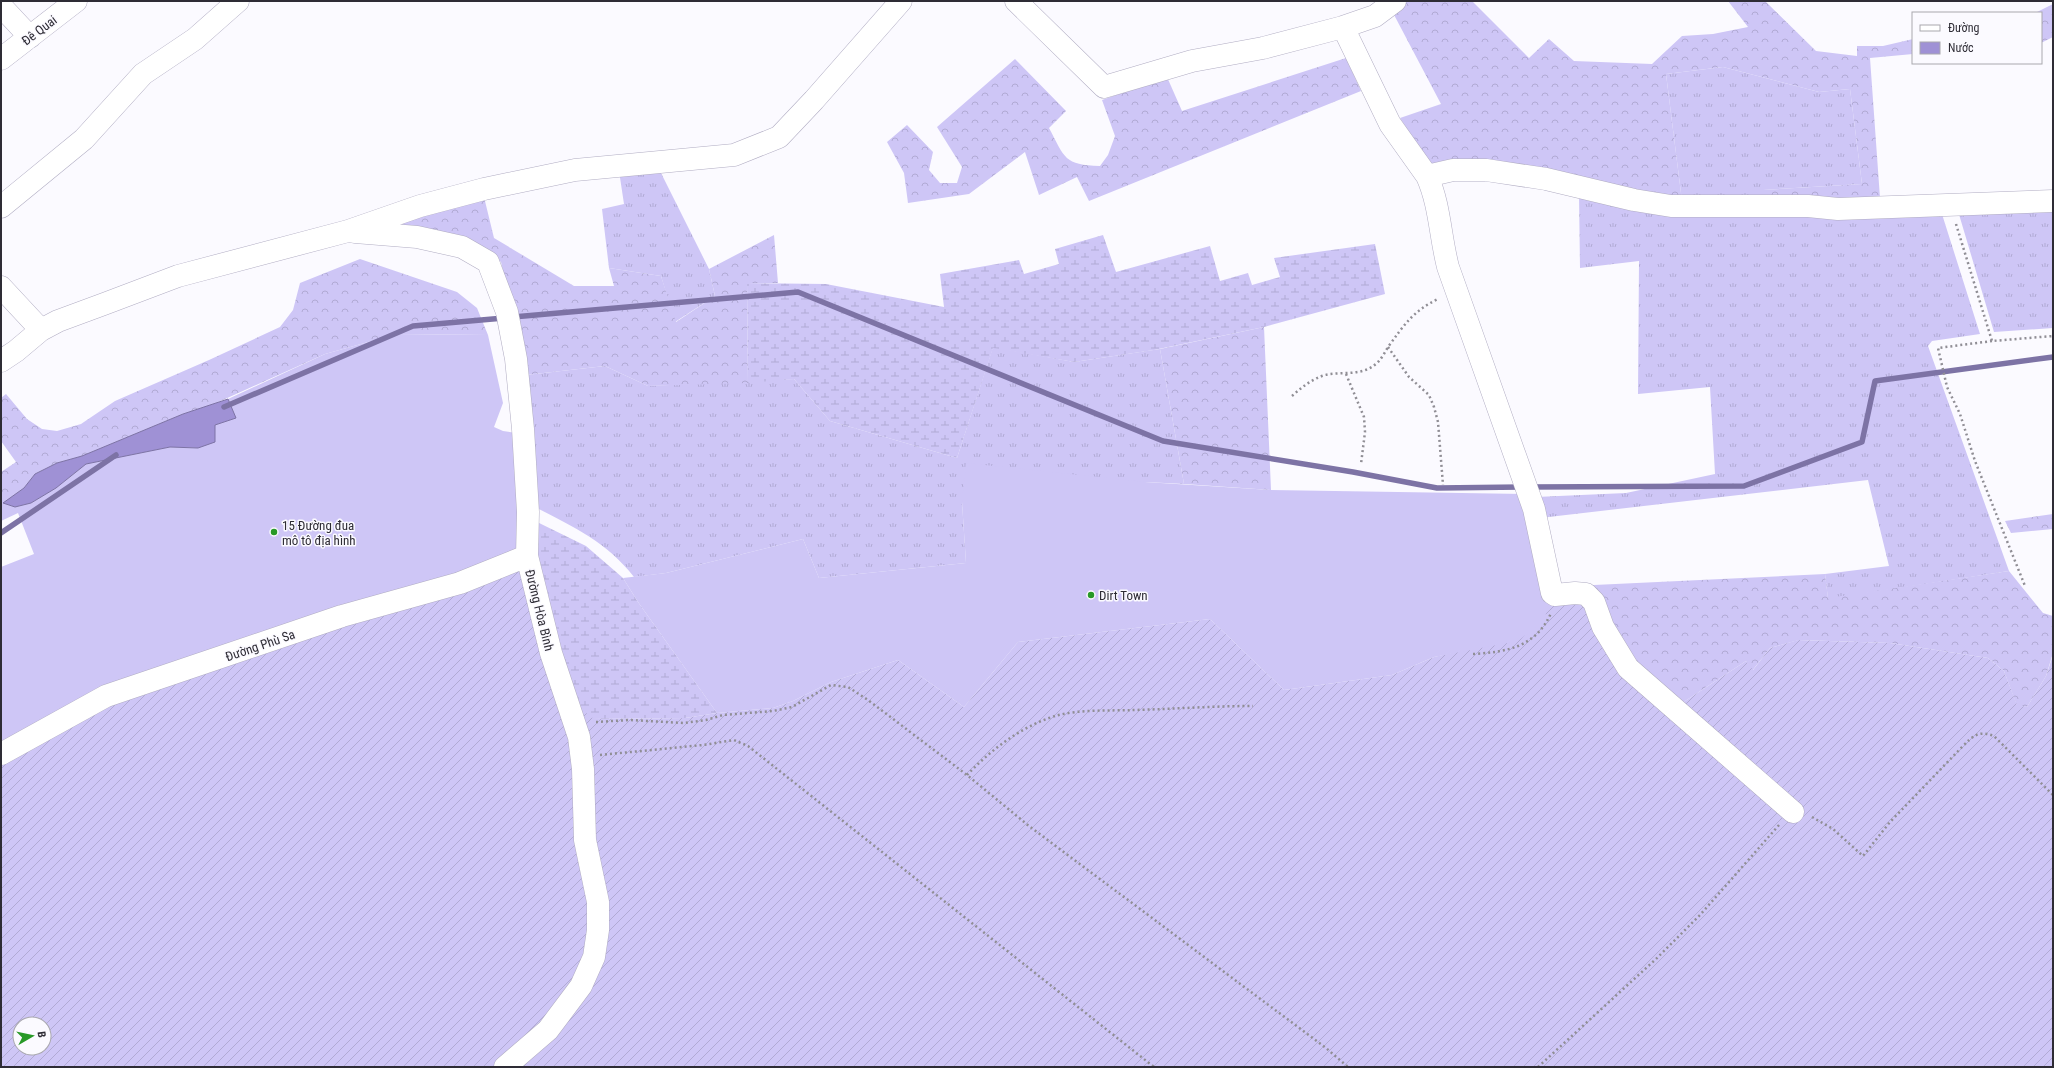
<svg xmlns="http://www.w3.org/2000/svg" width="2054" height="1068" viewBox="0 0 2054 1068" font-family="'Roboto Condensed',sans-serif">
<style>
.grass{fill:url(#grass-tufts)}
.forest{fill:url(#forest-crowns)}
.wetland{fill:url(#wetland-marsh)}
.garden{fill:url(#garden-furrows);fill-rule:evenodd}
.pitch{fill:#cec6f6}
.water{fill:#9f91d5;stroke:#7d73a5}
.lines{fill:none;stroke-linecap:round;stroke-linejoin:round}
.stream{stroke:#7d73a5;stroke-width:5.5}
.minor-casing{stroke:#b1adc3;stroke-width:23}
.path{stroke:#908e95;stroke-width:2.5;stroke-dasharray:2 3;stroke-linecap:butt}
.minor{stroke:#fff;stroke-width:22}
.poi-dot{fill:#289927;stroke:#fbfaff;stroke-width:1.5}
.labels{text-anchor:middle;stroke-width:3;stroke-linejoin:round;paint-order:stroke}
.street-label{font-size:13px;fill:#2e2c35;stroke:#fbfaff}
.poi-label{font-size:13px;fill:#2e2c35;stroke:#fbfaff;text-anchor:start}
</style>
<defs>
<pattern id="grass-tufts" width="24" height="20" patternUnits="userSpaceOnUse"><rect width="24" height="20" fill="#cec6f6"/><path d="M3 7l-1-3M5 7V3M7 7l1-3M15 17l-1-3M17 17v-4M19 17l1-3" fill="none" stroke="#b1aad4"/></pattern>
<pattern id="forest-crowns" width="20" height="18" patternUnits="userSpaceOnUse"><rect width="20" height="18" fill="#cec6f6"/><path d="M2 6a3 3 0 1 1 6 0M12 15a3 3 0 1 1 6 0" fill="none" stroke="#b1aad4"/></pattern>
<pattern id="wetland-marsh" width="20" height="14" patternUnits="userSpaceOnUse"><rect width="20" height="14" fill="#cec6f6"/><path d="M1 5h8M5 5V1M11 12h8M15 12V8" fill="none" stroke="#b1aad4"/></pattern>
<pattern id="garden-furrows" width="10" height="10" patternUnits="userSpaceOnUse"><rect width="10" height="10" fill="#cec6f6"/><path d="M-1 1l2-2M0 10L10 0M9 11l2-2" fill="none" stroke="#b1aad4"/></pattern>
</defs>
<rect width="100%" height="100%" fill="#fbfaff"/>
<path class="grass" d="M1723 67 1819 92 1850 89 1862 184 1763 190 1760 202 1682 201 1666 74Z
M659 169 709 269 715 296 675 322 661 276 609 268 602 209 624 204 619 171Z
M1579 194 1941 211 1980 334 1932 341 1928 346 2009 571 1828 599 1825 574 1889 566 1868 480 1540 518 1536 497 1626 493 1715 474 1710 387 1638 394 1639 261 1580 268Z
M2053 207V328L1994 332 1958 211Z
M993 347 1074 362 1160 349 1184 484 1145 482 962 502 966 563 819 578 803 539 666 573 634 577C606 541 573 527 535 507L526 375 605 366 648 386 794 379 830 421 957 458Z"/>
<path class="forest" d="M1406 1H1472L1529 58 1549 39 1574 61 1652 64 1682 36 1713 34 1748 27 1728 1H1765L1816 51 1857 56V46H1883L1913 39V54L1870 58 1880 198 1760 202 1762 190 1862 184 1850 89 1819 92 1723 67 1666 74 1682 201 1431 167 1400 118 1441 104 1392 11Z
M2053 4V37L2041 43V13H2035Z
M1346 58 1361 91 1089 201 1077 177 1039 195 1025 152 969 194 908 203 904 173 887 142 907 125 933 152 929 170 940 183H957L962 167 937 127 1015 59 1066 111 1049 128C1065 158 1064 165 1100 166L1108 155 1115 136 1102 100 1167 77 1182 111Z
M484 197 494 238 574 286H614L609 268 661 276 676 322 715 296 709 269 774 235 778 283H747L748 383 648 386 605 366 526 375 501 262 475 246 368 229Z
M360 259 457 292 477 308 488 335 397 334 325 354 214 404 183 414 82 456 57 463 35 474 24 488 1 505V472L16 462 1 441V398L6 394 27 419 42 429 57 431 81 424 115 401 209 360 280 327 293 310 300 283Z
M1264 327 1271 490 1184 484 1160 349Z
M2053 514V529L2011 533 2005 521Z
M2009 571 2043 613 2053 616V653L2046 676 2027 707 2017 706 2004 671 1988 658 1890 643 1799 640 1770 648 1752 671 1746 661 1676 707 1636 670 1600 606 1594 585 1825 574 1828 598Z"/>
<path class="wetland" d="M1103 235 1116 272 1210 246 1220 281 1248 273 1252 285 1280 277 1274 258 1375 244 1385 294 1264 327 1154 350 1074 362 993 348 957 458 830 421 794 379 748 383 747 283 826 284 944 307 940 274 1019 260 1024 274 1059 264 1055 249Z
M535 521 586 546 623 578 638 602 717 713 685 718 593 719 582 714 573 703 534 561Z"/>
<path class="garden" d="M518 550 573 703 594 719 685 718 717 713 773 708 793 701 831 682 898 660 964 707 1018 642 1210 619 1284 690 1392 675 1434 657 1473 648 1549 603 1557 587 1594 585 1600 606 1617 644 1676 707 1746 661 1753 670 1770 648 1798 640 1890 643 1988 658 2004 671 2017 705 2027 707 2046 676 2053 655V1067H1V748ZM20 1024H44V1048H20Z"/>
<path class="pitch" d="M397 334 488 335 503 403 494 427 503 431 516 433 518 550 500 562 349 609 1 748V567L34 554 18 513 1 521V505L3 503 15 507 31 503 56 488 86 464 170 447 198 448 215 425 235 418 228 399 325 354Z
M966 463 1145 482 1271 490 1525 494 1549 603 1544 621 1518 641 1434 657 1392 675 1284 690 1210 619 1018 642 964 707 898 660 831 682 793 701 773 708 717 713 638 602 623 578 666 573 803 539 819 578 966 563 962 502Z"/>
<path class="water" d="M228 399 236 418 215 425V442L198 448 170 447 86 464 56 488 31 503 15 507 3 503 24 488 35 474 57 463 82 456 183 414Z"/>
<g class="lines">
<path class="stream" d="M513 317 798 292 1163 441 1353 472 1437 488 1522 487
M224 407 413 326 504 318
M1531 487 1744 486 1862 442 1875 381 2053 357
M1 533 116 455"/>
<defs>
<path id="minor" d="M1016 1 1104 87 1192 61 1263 48 1343 27 1375 16 1395 1
M1 6 30 37
M1343 27 1390 124 1427 176 1453 170H1486L1546 179 1634 200 1671 206H1808L1838 209 2053 201
M1 59 76 1
M1427 176C1440 205 1440 236 1448 267L1534 509 1552 593 1555 595 1575 593 1586 594 1594 602 1603 627 1628 668 1793 812
M1 207 84 139 143 74 195 39 238 1
M355 232 417 237 462 247 488 262 507 312 516 359 523 429 528 512 527 556 551 653 579 737 583 769 585 840 598 902V930L594 957 581 986 548 1030 505 1067
M1 287 41 330
M1 361 16 351 41 330 58 321 104 304 178 276 348 231 420 206 484 189 575 170 734 155 779 137 814 100 901 1
M1 754 106 696 342 616 460 583 527 556"/>
</defs>
<use href="#minor" class="minor-casing"/>
<path class="path" d="M1956 224 1992 341 2053 336
M1992 341 1938 348 1947 387 1960 414 1975 461 2025 586
M1388 347 1409 377 1429 395 1434 407 1438 422 1443 485
M1346 374 1364 417 1365 432 1361 464
M1292 396C1302 387 1312 379 1325 375 1343 371 1363 377 1378 362 1382 358 1385 352 1388 347 1404 325 1413 311 1438 299
M1473 654C1507 652 1536 647 1551 613
M596 722 630 720 684 723 706 720 723 715 773 711 792 707 831 685 848 687 868 700 967 775 1029 826 1326 1048 1348 1067
M600 755 703 745 734 740 748 746 1154 1067
M967 775C991 750 1020 727 1055 716 1079 709 1109 711 1134 710 1174 709 1213 706 1253 706
M1812 817 1833 829 1863 856 1890 822 1962 747C1973 736 1978 730 1994 736L2053 795
M1538 1067 1656 959 1700 915 1779 825"/>
<use href="#minor" class="minor"/>
</g>
<g class="poi-dot">
<circle cx="274" cy="532" r="4"/>
<circle cx="1091" cy="595" r="4"/>
</g>
<g class="labels">
<g class="street-label">
<text transform="translate(39 30) rotate(-37)" y="5">Đê Quai</text>
<text transform="translate(540 610) rotate(76)" y="5">Đường Hòa Bình</text>
<text transform="translate(260 645) rotate(-19)" y="5">Đường Phù Sa</text>
</g>
<g class="poi-label">
<text x="282" y="530">15 Đường đua<tspan x="282" dy="15">mô tô địa hình</tspan></text>
<text x="1099" y="600">Dirt Town</text>
</g>
</g>
<rect width="2054" height="1068" fill="none" stroke="#2e2c35" stroke-width="4"/>
<rect x="1912" y="12" width="130" height="52" fill="#fbfaff" stroke="#a9a8ae"/>
<rect x="1920" y="25" width="20" height="6" fill="#ffffff" stroke="#a9a8ae"/>
<text x="1948" y="32" font-size="12" fill="#2e2c35">Đường</text>
<rect x="1920" y="42" width="20" height="12" fill="#9f91d5" stroke="#a9a8ae"/>
<text x="1948" y="52" font-size="12" fill="#2e2c35">Nước</text>
<g transform="translate(32 1036) rotate(81)"><circle r="19" fill="#fbfaff" stroke="#a9a8ae"/>
<path d="M0-3L7 15L0 10L-7 15Z" fill="#289927"/>
<text y="-6" font-size="11" font-weight="bold" text-anchor="middle" fill="#2e2c35">B</text>
</g>
</svg>
